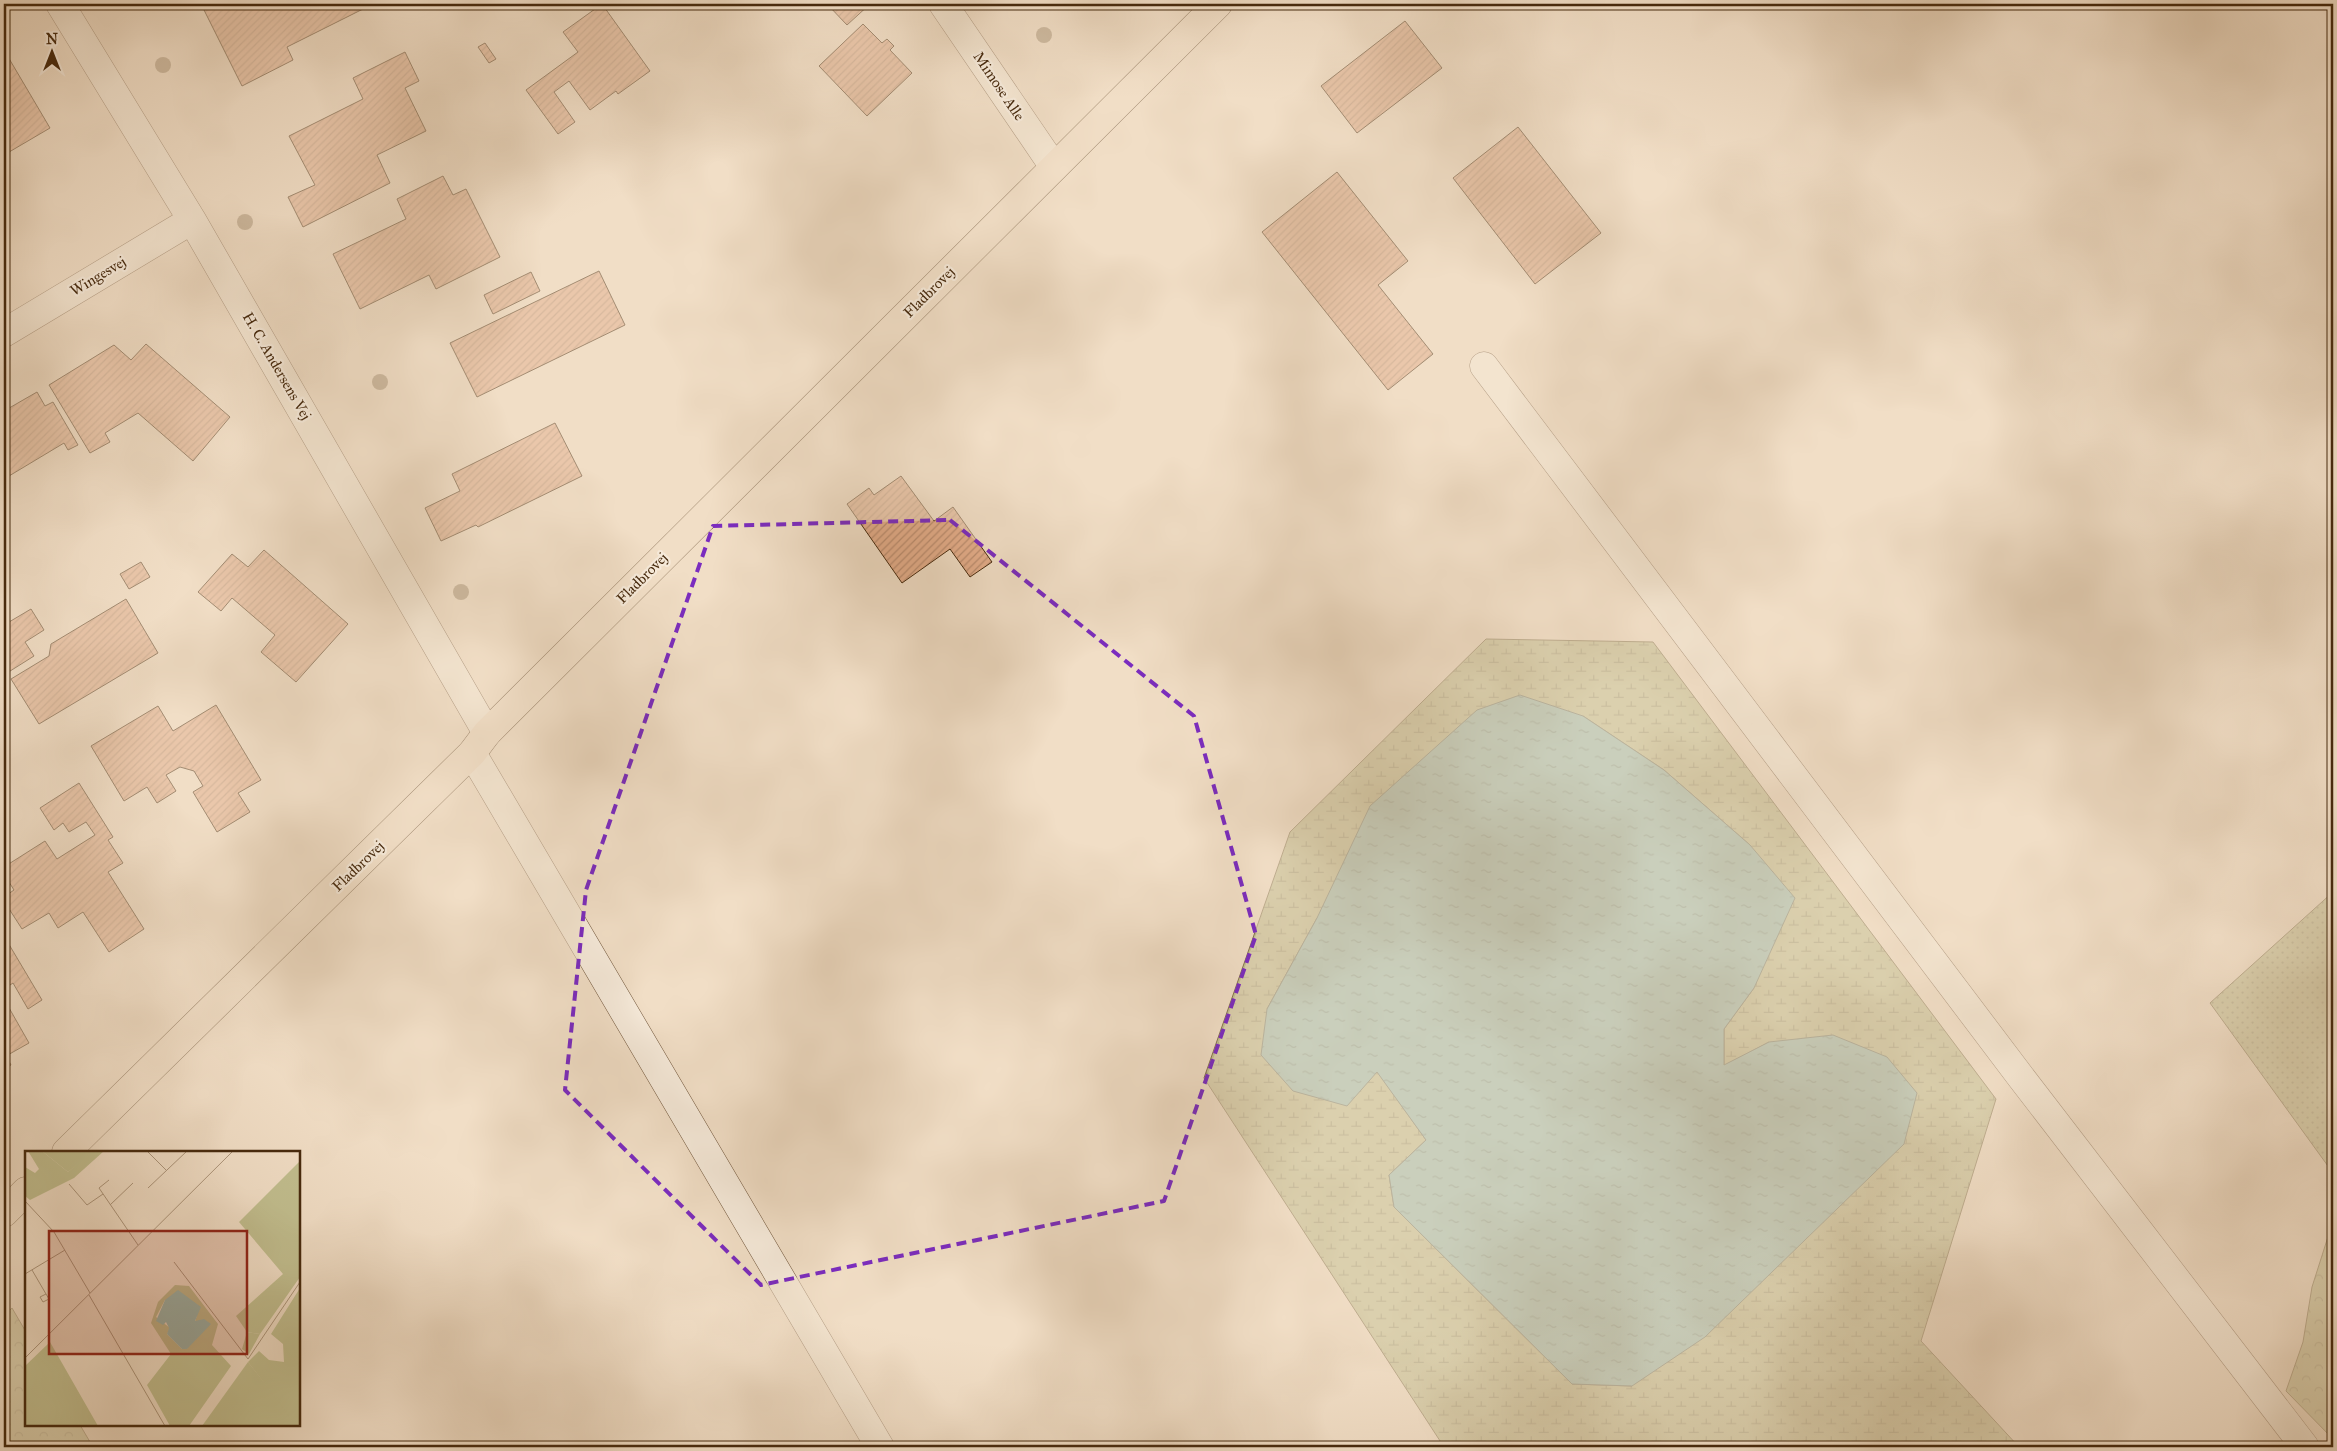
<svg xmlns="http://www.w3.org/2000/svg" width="2337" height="1451" viewBox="0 0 2337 1451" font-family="'IM FELL Great Primer',serif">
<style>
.grass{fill:url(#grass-dots);stroke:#84744f}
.forest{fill:url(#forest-crowns);stroke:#84744f}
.wetland{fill:url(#wetland-marsh);stroke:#84744f;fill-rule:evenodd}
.water{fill:url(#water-ripples);stroke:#7a826f}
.building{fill:url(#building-hatch);stroke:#472a0e}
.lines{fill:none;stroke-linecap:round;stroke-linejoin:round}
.minor-casing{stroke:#72573c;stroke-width:29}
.major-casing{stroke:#472a0e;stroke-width:29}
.minor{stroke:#f6eada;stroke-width:28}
.major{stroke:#f1dec6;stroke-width:28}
.tree{fill:#a58f72}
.marked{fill:none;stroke:#7b2cbf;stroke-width:4;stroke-dasharray:10 6;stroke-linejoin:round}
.labels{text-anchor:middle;stroke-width:4.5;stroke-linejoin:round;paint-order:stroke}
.street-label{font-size:15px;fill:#472a0e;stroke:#f6eada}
.inset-road{fill:none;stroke:#ad967c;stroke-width:1}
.view{fill:#8f2418;fill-opacity:0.15;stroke:#8f2418;stroke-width:2.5}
.inset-edge{fill:none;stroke:#472a0e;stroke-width:2.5}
</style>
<defs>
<pattern id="grass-dots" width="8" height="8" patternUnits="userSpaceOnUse" patternTransform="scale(1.25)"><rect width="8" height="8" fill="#c2bf90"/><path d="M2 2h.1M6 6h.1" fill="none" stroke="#9f9b74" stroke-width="1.8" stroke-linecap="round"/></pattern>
<pattern id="forest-crowns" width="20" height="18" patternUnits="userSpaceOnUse" patternTransform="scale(1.25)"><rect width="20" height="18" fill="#c2bf90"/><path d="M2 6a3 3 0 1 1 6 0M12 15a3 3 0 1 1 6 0" fill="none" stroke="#9f9b74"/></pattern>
<pattern id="wetland-marsh" width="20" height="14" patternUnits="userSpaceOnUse" patternTransform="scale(1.25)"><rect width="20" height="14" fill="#c2bf90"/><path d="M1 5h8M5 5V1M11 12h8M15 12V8" fill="none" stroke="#9f9b74"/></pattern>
<pattern id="water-ripples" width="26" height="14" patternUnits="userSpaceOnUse" patternTransform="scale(1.25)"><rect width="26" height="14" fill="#9cbdaf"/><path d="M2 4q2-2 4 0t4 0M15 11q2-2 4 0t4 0" fill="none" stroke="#819a8d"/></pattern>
<pattern id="building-hatch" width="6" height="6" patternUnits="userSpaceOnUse" patternTransform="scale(1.25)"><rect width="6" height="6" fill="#e3ac89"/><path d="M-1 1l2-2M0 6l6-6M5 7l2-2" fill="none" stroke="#ba8c6e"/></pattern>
</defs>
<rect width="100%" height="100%" fill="#f1dec6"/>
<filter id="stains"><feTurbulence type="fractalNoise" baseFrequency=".004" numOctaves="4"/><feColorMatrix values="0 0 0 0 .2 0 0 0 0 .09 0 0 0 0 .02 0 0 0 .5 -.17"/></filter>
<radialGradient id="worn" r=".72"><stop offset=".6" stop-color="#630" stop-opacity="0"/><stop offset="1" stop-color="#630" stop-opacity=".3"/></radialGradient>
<path class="grass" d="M2333 892V1173L2210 1003Z"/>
<path class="forest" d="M2333 1221V1439L2286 1391 2303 1342 2312 1287Z
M12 1308 26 1332V1425H80L93 1447H4V1316Z"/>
<path class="wetland" d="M1486 639 1653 642 1996 1099 1921 1341 2019 1447H1444L1204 1078 1290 832ZM1583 716 1664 770 1750 845 1754 988 1724 1029V1066L1769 1042 1632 1386 1572 1384 1394 1207 1389 1175 1426 1140 1377 1071 1267 1009 1317 918Z"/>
<path class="water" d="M1520 695 1583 716 1664 770 1750 845 1795 898 1754 988 1724 1029V1065L1769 1042 1833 1035 1887 1057 1917 1093 1904 1144 1705 1337 1632 1386 1572 1384 1394 1207 1389 1175 1426 1140 1377 1072 1347 1106 1293 1091 1261 1055 1267 1009 1317 918 1370 806 1477 710Z"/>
<path class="building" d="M212 4H249L251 8 259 4H373L287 47 293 60 242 86 203 8Z
M602 4 650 71 618 94 616 91 590 110 569 81 554 92 575 122 558 134 526 90 578 52 563 32Z
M827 4H870L847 25Z
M1405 21 1442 68 1357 133 1321 86Z
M863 24 882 43 887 39 894 46 890 50 912 73 867 116 819 66Z
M485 43 496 59 489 63 478 47Z
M4 50 50 128 4 155Z
M405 52 419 81 405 88 426 131 377 155 390 183 303 227 288 197 315 185 289 136 363 99 353 78Z
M1518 127 1601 233 1535 284 1453 178Z
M1337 172 1408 261 1378 285 1433 354 1388 390 1262 232Z
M443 176 453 195 466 189 500 257 436 289 429 275 360 309 333 254 406 219 397 199Z
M599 271 625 325 477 397 450 343Z
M531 272 540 291 493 314 484 295Z
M146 344 230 417 193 461 138 413 105 433 110 442 90 453 49 385 114 345 131 360Z
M37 392 45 406 53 402 78 445 68 450 64 443 4 479V411Z
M555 423 582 476 478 527 476 525 441 541 425 508 460 491 452 474Z
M901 476 934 521 953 507 992 562 970 577 950 549 902 583 847 504 869 488 874 495Z
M264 550 348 624 296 682 261 652 275 635 232 598 221 611 198 592 232 554 248 567Z
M141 562 150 577 129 589 120 574Z
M126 599 158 653 39 724 11 679 49 656 51 644Z
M31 609 44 630 25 642 34 656 7 673 4 667V625Z
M216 705 261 780 238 793 250 812 217 832 193 792 203 786 194 771 180 767 166 775 176 791 157 803 147 787 124 801 91 746 158 706 173 731Z
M79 783 113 837 108 840 123 863 108 872 144 929 109 952 83 912 58 928 49 913 22 929 4 901V897L14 890 4 874V867L45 841 57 859 95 835 86 822 69 832 63 823 54 830 40 808Z
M4 936 42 1000 28 1009 13 983 4 989Z
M4 999 29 1043 6 1056 11 1065 4 1069Z"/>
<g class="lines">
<defs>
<path id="minor" d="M60 4 192 220 487 733
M943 4 1054 167
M4 333 192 220
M1484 366 2020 1076 2305 1447
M472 753 880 1447"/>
<path id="major" d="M66 1152 472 753 487 733 1218 4
M4 1213 26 1191"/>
</defs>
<use href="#minor" class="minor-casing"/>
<use href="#major" class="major-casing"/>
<use href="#minor" class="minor"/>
<use href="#major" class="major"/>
</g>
<g class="tree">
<circle cx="1044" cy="35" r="8"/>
<circle cx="163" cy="65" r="8"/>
<circle cx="245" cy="222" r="8"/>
<circle cx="380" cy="382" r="8"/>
<circle cx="461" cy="592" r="8"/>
</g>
<path d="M0 0H2337V1451H0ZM950 520 1194 716 1256 935 1164 1201 761 1285 565 1090 586 890 713 526Z" fill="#f1dec6" fill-opacity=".55" fill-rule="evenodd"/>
<path class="marked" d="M950 520 1194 716 1256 935 1164 1201 761 1285 565 1090 586 890 713 526Z"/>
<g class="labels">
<g class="street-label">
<text transform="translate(999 86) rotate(56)" y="5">Mimose Alle</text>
<text transform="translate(98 276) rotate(-31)" y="5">Wingesvej</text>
<text transform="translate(929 292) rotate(-45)" y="5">Fladbrovej</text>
<text transform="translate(277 366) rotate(60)" y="5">H. C. Andersens Vej</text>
<text transform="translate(642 578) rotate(-45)" y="5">Fladbrovej</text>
<text transform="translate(358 866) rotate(-44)" y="5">Fladbrovej</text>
</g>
</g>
<g transform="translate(25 1151)">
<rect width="275" height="275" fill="#f1dec6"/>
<path d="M17 0H38L52 14 43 21ZM275 10V126L235 183 222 181 211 165 258 123 214 71ZM223 211 273 274 272 275H177Z" fill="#c2bf90"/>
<path d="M3 0H17L43 21 51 14 35 0H79L49 27 5 49 0 45V16L10 22 14 18ZM222 181 235 183 224 203 217 198ZM25 191 73 275H0V215Z" fill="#c2bf90"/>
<path d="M150 134 164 135 193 173 187 194 206 215 164 275H145L122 234 146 203 126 172 133 151ZM140 149 172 164 162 198H157L142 183 145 177 131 166ZM275 137V275H272L223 211 234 200 244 209 259 211 258 193 246 183Z" fill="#c2bf90" fill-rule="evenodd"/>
<path d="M153 139 176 156 170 170 179 168 186 173 162 198H157L142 183 144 177 141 171 138 174 131 170 140 149Z" fill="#9cbdaf"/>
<path class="inset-road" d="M122 0 141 19M84 29 74 37 113 94M44 33 62 54 78 43M123 37 162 0M0 50 29 81 65 142M85 54 108 32M149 111 223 208 275 131M7 119 21 143 24 148 18 151 15 146 21 143M0 123 40 99M64 144 140 275M0 207 208 0"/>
<path class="view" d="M24 80H222V203H24Z"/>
<rect width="275" height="275" class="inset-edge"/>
</g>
<rect width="2337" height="1451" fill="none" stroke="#f1dec6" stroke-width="20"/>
<rect x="5" y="5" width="2327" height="1441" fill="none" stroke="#472a0e" stroke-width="2.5"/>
<rect x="10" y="10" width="2317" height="1431" fill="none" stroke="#472a0e"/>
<g transform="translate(52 52)" stroke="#f6eada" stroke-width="4" paint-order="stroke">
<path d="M0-4L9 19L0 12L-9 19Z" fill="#472a0e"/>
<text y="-8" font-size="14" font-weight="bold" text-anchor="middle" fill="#472a0e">N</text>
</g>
<rect width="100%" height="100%" filter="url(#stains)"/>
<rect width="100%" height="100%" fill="url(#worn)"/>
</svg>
